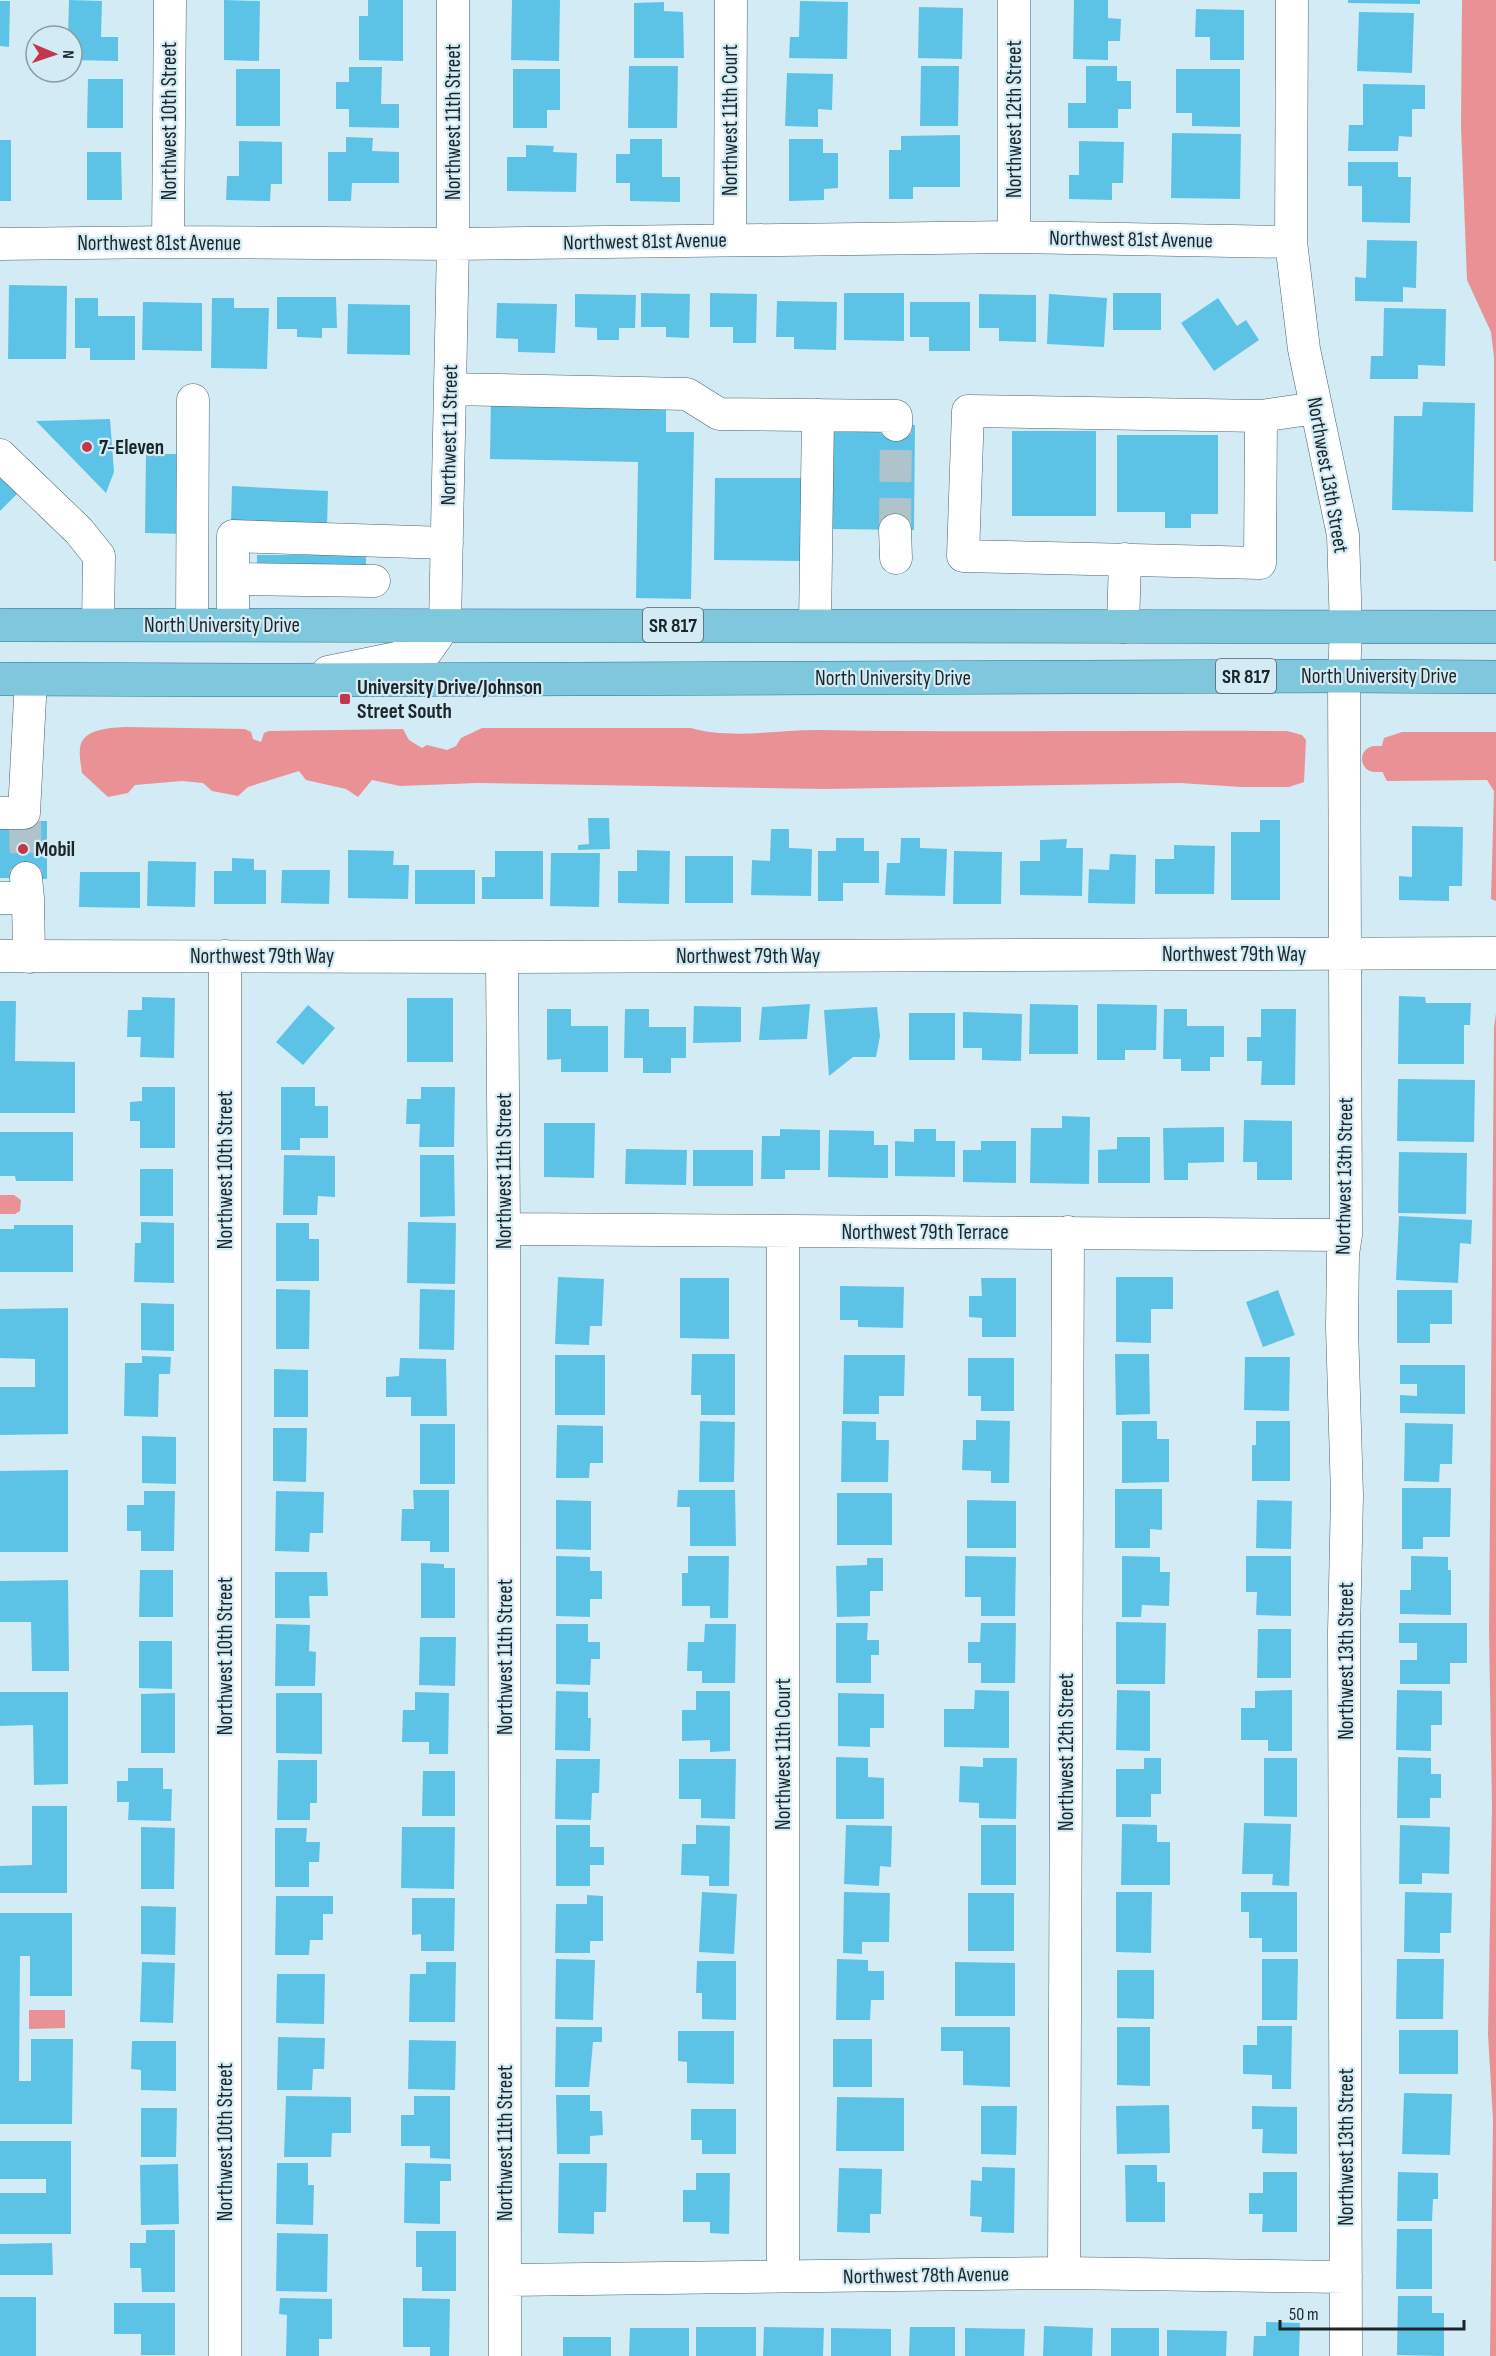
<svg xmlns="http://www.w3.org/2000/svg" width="1496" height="2356" viewBox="0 0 1496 2356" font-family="'Sofia Sans Condensed',sans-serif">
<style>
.water{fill:#e99195}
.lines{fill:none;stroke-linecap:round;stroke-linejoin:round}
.canal{stroke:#e99195;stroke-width:26}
.building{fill:#5dc3e6}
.minor-tunnel{stroke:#aec3cc;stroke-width:32;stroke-dasharray:32 16;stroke-linecap:butt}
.minor-casing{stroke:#4d636b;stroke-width:33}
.major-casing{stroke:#24768f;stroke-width:34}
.minor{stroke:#fff;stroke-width:32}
.major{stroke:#7fc7dd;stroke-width:33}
.poi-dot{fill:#c5354b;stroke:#d3ebf5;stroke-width:2}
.labels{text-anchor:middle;stroke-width:4.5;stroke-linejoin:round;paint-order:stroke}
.shield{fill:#d3ebf5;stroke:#536066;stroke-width:1.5}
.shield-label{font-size:20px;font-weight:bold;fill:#1c2528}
.street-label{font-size:21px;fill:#1c2528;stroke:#d3ebf5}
.poi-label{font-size:21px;font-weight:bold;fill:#1c2528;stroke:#d3ebf5;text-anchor:start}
</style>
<rect width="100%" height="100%" fill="#d3ebf5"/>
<path class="water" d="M1462 0H1496V561H1494V357L1491 332 1467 280 1461 126Z
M124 727 245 729 251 732 253 739 261 742 264 733 269 731 403 729 409 740 422 748 427 745 447 750 456 746 461 738 482 728H691C733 740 778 729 822 730 977 733 1132 730 1287 731L1302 735 1306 740 1304 782 1289 787H1241L1180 783 826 789 477 783 400 786 372 780 358 797 346 789 306 780 299 771 248 787 238 796 212 791 203 783 182 781 135 785 128 793 108 797 82 773C81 765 79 757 80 749 81 729 109 728 124 727Z
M1402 732H1496V901L1491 899 1494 791 1487 780 1387 781C1378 766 1379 755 1384 738Z
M1496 1013V2356H1490L1493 2120 1488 2034 1492 1806 1489 1631 1494 1028Z
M0 1195H14L21 1200 20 1211 15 1214H0Z
M29 2010H65V2028L29 2029Z"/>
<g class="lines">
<path class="canal" d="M1375 759H1415"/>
</g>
<path class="building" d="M69 0 102 1 101 37H118V61L72 60V36H68Z
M224 0 260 1 259 61 224 60Z
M368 0H403V61L359 60V16H368Z
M512 0H560L559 61 511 60Z
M1074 0H1108V18L1121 19 1120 41H1108V60L1073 59Z
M1348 0H1420V4L1348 3Z
M0 1H10L9 47 0 46Z
M800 1 848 2 847 59 789 58 790 37H799Z
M664 2V11L683 12 684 58H634V3Z
M919 7 963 8 962 59 918 58Z
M1196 9 1244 10V60H1210V37H1195Z
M1359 12 1414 13 1412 73 1357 71Z
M629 66H678L677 128H628Z
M921 66H959L958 126H920Z
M1086 66H1117V81H1131V109H1118V128H1068V103H1086Z
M349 67H382L381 104H399V128L349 127V109H336V82H349Z
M236 69H280V126H236Z
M513 69H560V110H547V128H513Z
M1176 69H1240V127L1192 126V113H1176Z
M787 73 833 74 832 110 818 109V127L785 126Z
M88 79H123V128H87Z
M1363 84 1425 85V109H1412V137L1399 136 1398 151H1348L1349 125H1363Z
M1172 133 1241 134 1240 199 1171 198Z
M960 135V187H913V199H889V150H901V136Z
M346 137 373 138 372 151 399 152V183H352L351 201H328V152H346Z
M630 139H662V177H680V202L630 201V183H616V154H630Z
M789 139H823V153H838V188L824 189V200L789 201Z
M0 140H11V201H0Z
M239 141 282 142V184H271L270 201 226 200 227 176H239Z
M1079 141 1124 142 1123 183H1112V200L1069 199V175H1079Z
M526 145 554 146 553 152 577 153 576 192 507 191V157H526Z
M87 152H121L122 200H87Z
M1348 162H1398V177H1411L1410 223 1362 222V186H1348Z
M1367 240 1417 241 1416 288 1403 287V302L1355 301V277L1366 278Z
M9 285 67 286 66 359H8Z
M641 293 690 294 689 338 666 337V327H641Z
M710 293 757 294 756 343H733V327H710Z
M844 293H904V341L844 340Z
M1113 293H1161V330H1113Z
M575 294 636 295 635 328H619V340H597V328L575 327Z
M979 294 1036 295V342L999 341V328H979Z
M1049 294 1107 298 1104 347 1047 344Z
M277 297H336L337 328H322V338L297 337V329H277Z
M75 298H98V316H135V360H90V348H75Z
M212 298H234V308H269L267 369 211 368Z
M1218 298 1237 326 1246 320 1259 340 1214 371 1181 323Z
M777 301 837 302 836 350 794 349V337H776Z
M143 302 202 303V351L142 350Z
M910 302H970V351H929V337H910Z
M497 303 557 304 555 353 518 352V339L496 338Z
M348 304 410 305V355L347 354Z
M1384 308 1446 309 1445 366 1418 365V379H1370L1371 356H1383Z
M491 394 666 397V432H694L691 599 636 598 638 462 490 459Z
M1423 402 1475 403 1473 512 1392 510 1394 416H1422Z
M110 419 114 472 106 493 36 421Z
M832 424 915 425 914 530 831 529Z
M1012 431H1096V516H1012Z
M1117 435H1218V514H1191V528H1165V512H1117Z
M146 454H187L186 534 145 533Z
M0 468 21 490 0 511Z
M715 478H801V561L714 560Z
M232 486 328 491 327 529 231 525Z
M257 555H366V576L257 575Z
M588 818H609L610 849 578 850V845L589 844Z
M1260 820H1280V900H1231V832H1260Z
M0 821H47V879L0 878Z
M1412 826 1463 827 1462 886H1449V901L1399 900V876L1412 877Z
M771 829H789V848L812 849 811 896 751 895 752 860 770 861Z
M836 838H864V851H879V883H843V901H818V851H836Z
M901 838H920V848L947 849 945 896 885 895 887 863H900Z
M1067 839 1066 848H1083L1082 896 1020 895V861H1040V840Z
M1174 845 1215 846 1214 894H1155V859H1174Z
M348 850 394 851 393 865H409L408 899 348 898Z
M637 850 670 851 669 904 618 903V871H637Z
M495 851H543V899H482V877H495Z
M954 851 1002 852 1001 904H953Z
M551 853H600L599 907 550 906Z
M1110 854 1136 855 1135 904 1088 903 1089 869 1109 870Z
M685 856H733V903H685Z
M232 858 254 859V870H266V904H214V871H232Z
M148 861 196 862 195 907 147 906Z
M282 870H330L329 904 281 903Z
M415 870H475V904H415Z
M80 872H140V908L79 907Z
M1399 996 1425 997 1426 1003H1471L1470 1025H1464V1064H1398Z
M142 997 175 998 174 1058 140 1057 141 1037H127L128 1010H142Z
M407 998H453V1062H407Z
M0 1001H16L15 1061 75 1062V1113H0Z
M810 1004 807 1039 759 1040 762 1007Z
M1030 1004 1078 1005V1054H1029Z
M1097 1004 1157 1005 1156 1050H1125V1060H1097Z
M308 1005 335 1028 303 1065 276 1042Z
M694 1006 741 1007V1042L693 1043Z
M877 1007 880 1036 876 1057H853L829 1076 824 1010Z
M547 1009H571V1026H608V1072H561V1059L547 1060Z
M625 1009H649V1027H686V1058H671V1073H643V1058H624Z
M1164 1009H1187V1026H1224V1057H1210V1071H1181V1059H1163Z
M1261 1009H1296L1295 1085H1261L1262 1061H1247V1037H1261Z
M963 1012 1022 1014 1021 1061 982 1060V1048H963Z
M909 1013H955V1060H909Z
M1398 1079 1475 1080 1474 1142 1397 1141Z
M142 1087H175V1148H140V1121H130V1102L142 1101Z
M281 1087H315V1106H328V1138H300V1150H281Z
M421 1087H455L454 1147H419L420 1124H406L407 1099H421Z
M1062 1116 1090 1117 1089 1184 1030 1183 1031 1128H1062Z
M1244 1120 1292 1121V1180H1257V1162H1243Z
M544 1123H595L594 1178 544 1177Z
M1224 1127V1162L1188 1163V1180H1164L1163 1128Z
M780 1129 820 1130V1170H785V1179H761L762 1136H780Z
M914 1129H936V1141H955V1177L895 1176V1141L914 1142Z
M829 1130 874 1131V1145H888V1178L828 1177Z
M0 1132H73V1181H16L15 1176H0Z
M1117 1137H1150V1183H1098V1150L1117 1149Z
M981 1141H1016V1183L963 1182V1150H981Z
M626 1149 687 1150 686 1185 625 1184Z
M693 1150H753V1186H693Z
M1399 1152 1467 1153 1466 1214 1398 1213Z
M284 1155 335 1156V1197L318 1196 317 1215H283Z
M420 1155H454L455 1216 420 1217Z
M140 1169H173V1216H140Z
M1399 1216 1472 1220 1471 1244 1460 1243 1458 1283 1396 1280Z
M141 1222 174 1223V1283L134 1282 135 1243H141Z
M408 1222 456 1223 455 1284 407 1283Z
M276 1223H309V1239H319V1281H276Z
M14 1225H73V1272H0V1229H14Z
M558 1277 604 1279 602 1326H590L589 1345 555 1344Z
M1116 1277H1173V1309H1151V1343L1116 1342Z
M680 1278H729V1339L680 1338Z
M981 1278H1016V1337H982V1318L969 1317V1296H982Z
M840 1286 904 1287 903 1328 858 1327V1320H840Z
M276 1289 310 1290 309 1349H276Z
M420 1289 455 1290 454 1350 419 1349Z
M1278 1290 1295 1335 1263 1347 1246 1302Z
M1397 1290H1452V1324H1430V1343H1397Z
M141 1303 174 1304V1351L141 1350Z
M68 1308V1434L0 1435V1387H35V1359L0 1358V1309Z
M692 1354H735V1415H701V1395H691Z
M1115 1354H1149L1150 1414 1116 1415Z
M555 1355H605V1415H555Z
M844 1355H905L904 1396H879V1414H843Z
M142 1356 171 1357 170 1374H159L158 1417 124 1416 125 1363H142Z
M1245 1357H1290L1289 1411 1244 1410Z
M400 1358 446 1359 447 1416H411V1397H386V1377L399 1376Z
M968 1358H1014V1411H981V1396H968Z
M1400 1365H1465V1414L1400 1413V1395L1417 1396V1384H1400Z
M274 1369 308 1370V1417H274Z
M976 1420 1010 1421 1009 1483H991V1471L962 1470 963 1440H976Z
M700 1421 735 1422 734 1482H699Z
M842 1421 876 1422V1440H889L888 1482H841Z
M1122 1421H1157V1439H1169V1482L1122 1483Z
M1256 1421H1290V1481H1252V1445H1256Z
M1405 1423 1453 1424 1452 1464H1440L1439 1482 1404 1481Z
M420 1424H455V1484H420Z
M557 1425 603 1426V1463H590L589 1478H556Z
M273 1428H307L306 1482 273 1481Z
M142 1436 176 1437V1484L142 1483Z
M68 1470V1552H0V1471Z
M1402 1488H1451L1450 1537H1423V1549H1402Z
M1115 1489H1162V1530L1150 1529V1548H1115Z
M413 1490H449V1552H430V1541H401L402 1509H414Z
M678 1490H735L736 1546H690V1507H677Z
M144 1491H175L174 1551H141V1531H127V1505H144Z
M276 1491 324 1492 323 1533H310L309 1552 275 1551Z
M837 1493H892V1545H837Z
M556 1500 591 1501V1550L556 1549Z
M967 1500 1016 1501V1548H967Z
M1257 1500 1292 1501 1291 1549 1256 1548Z
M556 1556 590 1557V1571H602V1599H590V1617L556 1616Z
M688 1556H729L728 1618H710V1606H682V1573H688Z
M965 1556 1016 1557 1015 1616H981V1597H965Z
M1122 1556 1160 1557V1572H1170L1169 1606 1142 1605 1141 1617H1122Z
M1246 1556H1291V1616L1256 1615 1257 1592H1246Z
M1411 1556 1448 1557V1570H1451V1615L1400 1614V1590H1411Z
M867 1558H883V1591H870V1616L837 1617 836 1566 867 1565Z
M421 1563 444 1564V1568H455V1618H421Z
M140 1570H173V1617H139Z
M275 1572H327L328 1596H309L310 1618H275Z
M68 1580 69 1671H32L31 1622H0V1581Z
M1116 1622 1166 1623 1165 1684H1116Z
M836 1623H868L867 1640H879V1655H871V1683H836Z
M981 1623H1016L1015 1683H981V1663H968V1642H980Z
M1399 1623H1467V1663H1450V1684H1400V1660H1417V1643H1399Z
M276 1624 310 1625 309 1651 316 1652 315 1686H275Z
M556 1624H588V1642H600V1659H591L590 1685 556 1684Z
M705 1624H736L735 1683H702V1671H687L688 1642H704Z
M1258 1629H1291V1678H1257Z
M420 1637H456L455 1686 419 1685Z
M139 1641H172V1689L139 1688Z
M975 1690 1009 1691V1748L944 1747V1709H974Z
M1117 1690 1150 1691V1751L1116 1750Z
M1292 1690V1751H1268V1740H1241V1708H1255V1691Z
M1397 1690 1442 1691V1725H1431V1751L1396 1750Z
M556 1691 588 1692V1718H591L590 1751 555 1750Z
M696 1691H730V1751L710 1752V1740L682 1741V1710H696Z
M0 1692H68V1784L34 1785 33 1725 0 1726Z
M415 1692 449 1693 448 1754H429V1742H402L403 1710H415Z
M175 1693V1753H141V1694Z
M276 1693H322V1754L276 1753Z
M838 1693 884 1694V1728H870V1747L838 1746Z
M836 1757 868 1758V1777L884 1778V1819H836Z
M1398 1757 1431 1758V1774H1441V1798H1430V1818H1397Z
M983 1758H1017L1016 1819 979 1818V1803L959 1802 960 1766 983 1767Z
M1144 1758H1161V1794H1151V1817H1116V1769H1144Z
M1264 1758H1297V1817L1264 1816Z
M556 1759H600L599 1793H592L591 1820 555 1819Z
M679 1759H736L735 1819 701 1818V1799H679Z
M278 1760H317V1803H310V1820H277Z
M128 1768H163V1789H172L171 1821 128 1820 129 1802H117V1781H128Z
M423 1771H455V1816H422Z
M32 1806H67V1893H0V1866L32 1865Z
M1244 1823 1291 1824 1289 1886 1272 1885 1273 1874H1242Z
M1122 1824 1157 1825V1842H1170V1885H1121Z
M556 1825H590V1847H604V1865H590V1886H556Z
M696 1825 730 1826 729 1886H709V1876L681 1875 682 1844H696Z
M846 1825 892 1826 891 1867 880 1866 879 1886 844 1884Z
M981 1825H1016V1885H981Z
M1400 1825 1450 1827 1449 1874 1422 1873V1884H1399Z
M141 1827 175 1828 174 1889H141Z
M402 1827H455L454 1889 401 1888Z
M275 1828H307L306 1842H320L319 1862H309V1887H275Z
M702 1892 737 1894 734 1954 699 1952Z
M844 1892 890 1893 889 1942H862V1954L843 1953Z
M1116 1892H1152L1151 1953 1116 1952Z
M1241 1892H1297V1952H1262V1938H1249V1912H1241Z
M1405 1892 1452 1893 1451 1933H1440V1953L1404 1952Z
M968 1893H1014V1951H968Z
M587 1895 603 1896V1941H590V1953H555L556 1904H587Z
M276 1896H333V1914H323V1940H310L309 1955H275Z
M412 1898H455L454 1951H421V1934L412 1935Z
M141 1906 176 1907 175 1955 141 1954Z
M0 1913H72V1996H30V1956H20L19 2081H31V2039H73L72 2124H0Z
M556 1959 595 1960 593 2020 555 2019Z
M837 1959 868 1960V1971H884V2000H871L870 2020H836Z
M1262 1959H1298L1297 2020H1262Z
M1397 1959H1444L1443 2019H1396Z
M697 1961H736V2020L702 2019V1993H696Z
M142 1962 175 1963 173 2023 140 2022Z
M426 1962H456L455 2022H409L410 1974H426Z
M955 1962 1015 1963V2016H955Z
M1117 1970H1154V2019L1117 2018Z
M277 1974H325L324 2024 276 2023Z
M1257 2026H1292L1291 2089H1272V2075L1243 2074V2045H1257Z
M556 2027H602V2042H593L589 2087H555Z
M941 2027H1010V2087L963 2085V2051H941Z
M1117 2027H1150V2086L1117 2085Z
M1399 2030H1458V2074H1399Z
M678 2031H734V2084L687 2083V2062L678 2061Z
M278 2037 325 2038 324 2069H313L312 2090H277Z
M833 2039H872V2087H833Z
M409 2040 456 2041 455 2090 408 2089Z
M132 2041H176V2091L141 2090V2070L131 2069Z
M1404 2093 1452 2094 1450 2155 1402 2154Z
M556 2095H590V2111H602L603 2135 590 2136V2154H557Z
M286 2096 351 2097V2133H332L331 2157H284Z
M414 2096H450V2159L430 2158V2146H401V2115H414Z
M837 2097 904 2098V2151H836Z
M1169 2105 1170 2153 1117 2154 1116 2106Z
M981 2106H1017L1016 2155 981 2154Z
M1252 2106 1297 2107V2154L1262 2153 1263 2129H1252Z
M141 2108H177L176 2157H141Z
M691 2109H736V2154H702V2140H691Z
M0 2141H71V2234H0V2193H46V2179H0Z
M277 2163H308V2185H314L313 2225 276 2224Z
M405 2163 451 2164V2181H440V2224L404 2223Z
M559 2163H607L606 2212H594V2234L558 2233Z
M178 2164 179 2224 141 2225 140 2165Z
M1125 2165H1157V2182H1165V2222H1126Z
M982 2167 1015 2168 1014 2233 981 2232 982 2217 970 2216 971 2180 982 2181Z
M839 2168 882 2169 881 2214H870V2233L837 2232Z
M1263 2172H1297V2232H1262L1263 2214H1249V2193H1263Z
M1398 2172 1438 2173V2199H1433L1432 2221H1397Z
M696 2173H730L729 2234 710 2233V2222H683V2190H696Z
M1397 2229H1432V2289H1396Z
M146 2230H175V2292H142L141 2268H130V2243H146Z
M416 2231H456V2291H422V2267H416Z
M277 2233 328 2234 327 2292 276 2291Z
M52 2243 53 2275H0V2244Z
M1398 2296H1432V2313H1444V2356L1397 2355Z
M0 2297H36V2356H0Z
M280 2298 332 2299V2339H319V2356H286L287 2315 279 2314Z
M403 2298 450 2299 449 2356H430V2347H403Z
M114 2303H175V2355H141V2334H114Z
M1266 2322 1300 2323 1299 2356H1253L1254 2336H1266Z
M1044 2326 1093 2328 1092 2356H1043Z
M696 2327H756V2356H696Z
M764 2327 824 2328 823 2356H763Z
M910 2327H955V2356H909Z
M630 2328H689V2356H629Z
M831 2328 891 2329V2356H831Z
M965 2328 1025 2329 1024 2356H965Z
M1111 2328H1159V2356H1111Z
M1167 2330 1227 2331 1226 2356H1167Z
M563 2337H611V2356H563Z"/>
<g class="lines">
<path class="minor-tunnel" d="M895 530 896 425
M25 821 26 878"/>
<defs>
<path id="minor" d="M1292 0 1291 242 1304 349 1343 535 1346 628 1344 676 1346 1235 1343 1254 1342 1327 1347 1496 1344 1632 1346 2356
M1014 237V0
M730 239 731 0
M168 242 170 0
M0 244 168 242 453 244 1014 237 1291 242
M450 389 687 394 719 414 896 416V425
M1261 416 1260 563 963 556 968 411 1261 416 1316 408
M0 455 79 531 99 556 98 625
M895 530 896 558
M233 579 374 581
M192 625 193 400
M233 625V536L447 543
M815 626 818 415
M1123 627 1125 559
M328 672 426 652 445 625 453 244V0
M0 813H24L31 679
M26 878 28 898 29 957
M0 898H28
M0 956 502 957 1496 953
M502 957 504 1229 505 2356
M504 1229 1346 1235
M1064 2273 1068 1232
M783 2276V1232
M505 2280 1064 2273 1346 2277
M225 2356V956"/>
<path id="major" d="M0 625 1496 627
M0 679 289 680 1344 676 1496 677"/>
</defs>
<use href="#minor" class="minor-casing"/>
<use href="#major" class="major-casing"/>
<use href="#minor" class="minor"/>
<use href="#major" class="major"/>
</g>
<g class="poi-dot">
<circle cx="87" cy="447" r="6"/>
<rect x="339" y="693" width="12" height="12" rx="3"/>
<circle cx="23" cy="849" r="6"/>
</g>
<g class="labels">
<g class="shield">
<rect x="643" y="608" width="60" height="34" rx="4.5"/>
<rect x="1216" y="659" width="60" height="34" rx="4.5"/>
</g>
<g class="shield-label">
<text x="673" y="632">SR 817</text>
<text x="1246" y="683">SR 817</text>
</g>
<g class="street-label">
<text transform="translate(1014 119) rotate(-90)" y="7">Northwest 12th Street</text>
<text transform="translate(730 120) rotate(-90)" y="7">Northwest 11th Court</text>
<text transform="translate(169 121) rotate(-90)" y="7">Northwest 10th Street</text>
<text transform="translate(453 122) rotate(-90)" y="7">Northwest 11th Street</text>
<text transform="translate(1131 239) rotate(1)" y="7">Northwest 81st Avenue</text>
<text transform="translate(645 241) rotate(-1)" y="7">Northwest 81st Avenue</text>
<text x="159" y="250">Northwest 81st Avenue</text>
<text transform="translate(449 435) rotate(-89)" y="7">Northwest 11 Street</text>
<text transform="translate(1328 475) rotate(80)" y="7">Northwest 13th Street</text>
<text x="222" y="632">North University Drive</text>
<text x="1379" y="683">North University Drive</text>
<text x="893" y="685">North University Drive</text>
<text x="1234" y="961">Northwest 79th Way</text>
<text x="262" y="963">Northwest 79th Way</text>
<text x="748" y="963">Northwest 79th Way</text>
<text transform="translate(225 1170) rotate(-90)" y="7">Northwest 10th Street</text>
<text transform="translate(504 1171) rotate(-90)" y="7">Northwest 11th Street</text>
<text transform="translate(1344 1176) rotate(-89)" y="7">Northwest 13th Street</text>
<text x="925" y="1239">Northwest 79th Terrace</text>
<text transform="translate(225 1656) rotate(-90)" y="7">Northwest 10th Street</text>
<text transform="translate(505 1657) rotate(-90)" y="7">Northwest 11th Street</text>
<text transform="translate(1346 1661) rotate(-90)" y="7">Northwest 13th Street</text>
<text transform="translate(1066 1752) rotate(-90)" y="7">Northwest 12th Street</text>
<text transform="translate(783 1754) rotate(-90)" y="7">Northwest 11th Court</text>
<text transform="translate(225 2142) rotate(-90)" y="7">Northwest 10th Street</text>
<text transform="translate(505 2143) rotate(-90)" y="7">Northwest 11th Street</text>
<text transform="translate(1346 2147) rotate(-90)" y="7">Northwest 13th Street</text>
<text transform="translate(926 2275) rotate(-1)" y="7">Northwest 78th Avenue</text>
</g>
<g class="poi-label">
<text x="99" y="454">7-Eleven</text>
<text x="357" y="694">University Drive/Johnson<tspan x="357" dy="24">Street South</tspan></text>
<text x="35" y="856">Mobil</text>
</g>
</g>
<g transform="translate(54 54) rotate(92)"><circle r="28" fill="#d3ebf5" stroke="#8a9ca3" stroke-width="1.5"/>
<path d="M0-4.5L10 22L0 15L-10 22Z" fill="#c5354b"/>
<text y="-9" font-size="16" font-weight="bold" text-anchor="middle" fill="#1c2528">N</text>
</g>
<path d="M1280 2320v9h184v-9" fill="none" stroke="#1c2528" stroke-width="3"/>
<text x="1289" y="2320" font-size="18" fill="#1c2528" stroke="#d3ebf5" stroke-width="4.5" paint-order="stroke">50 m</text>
</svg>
